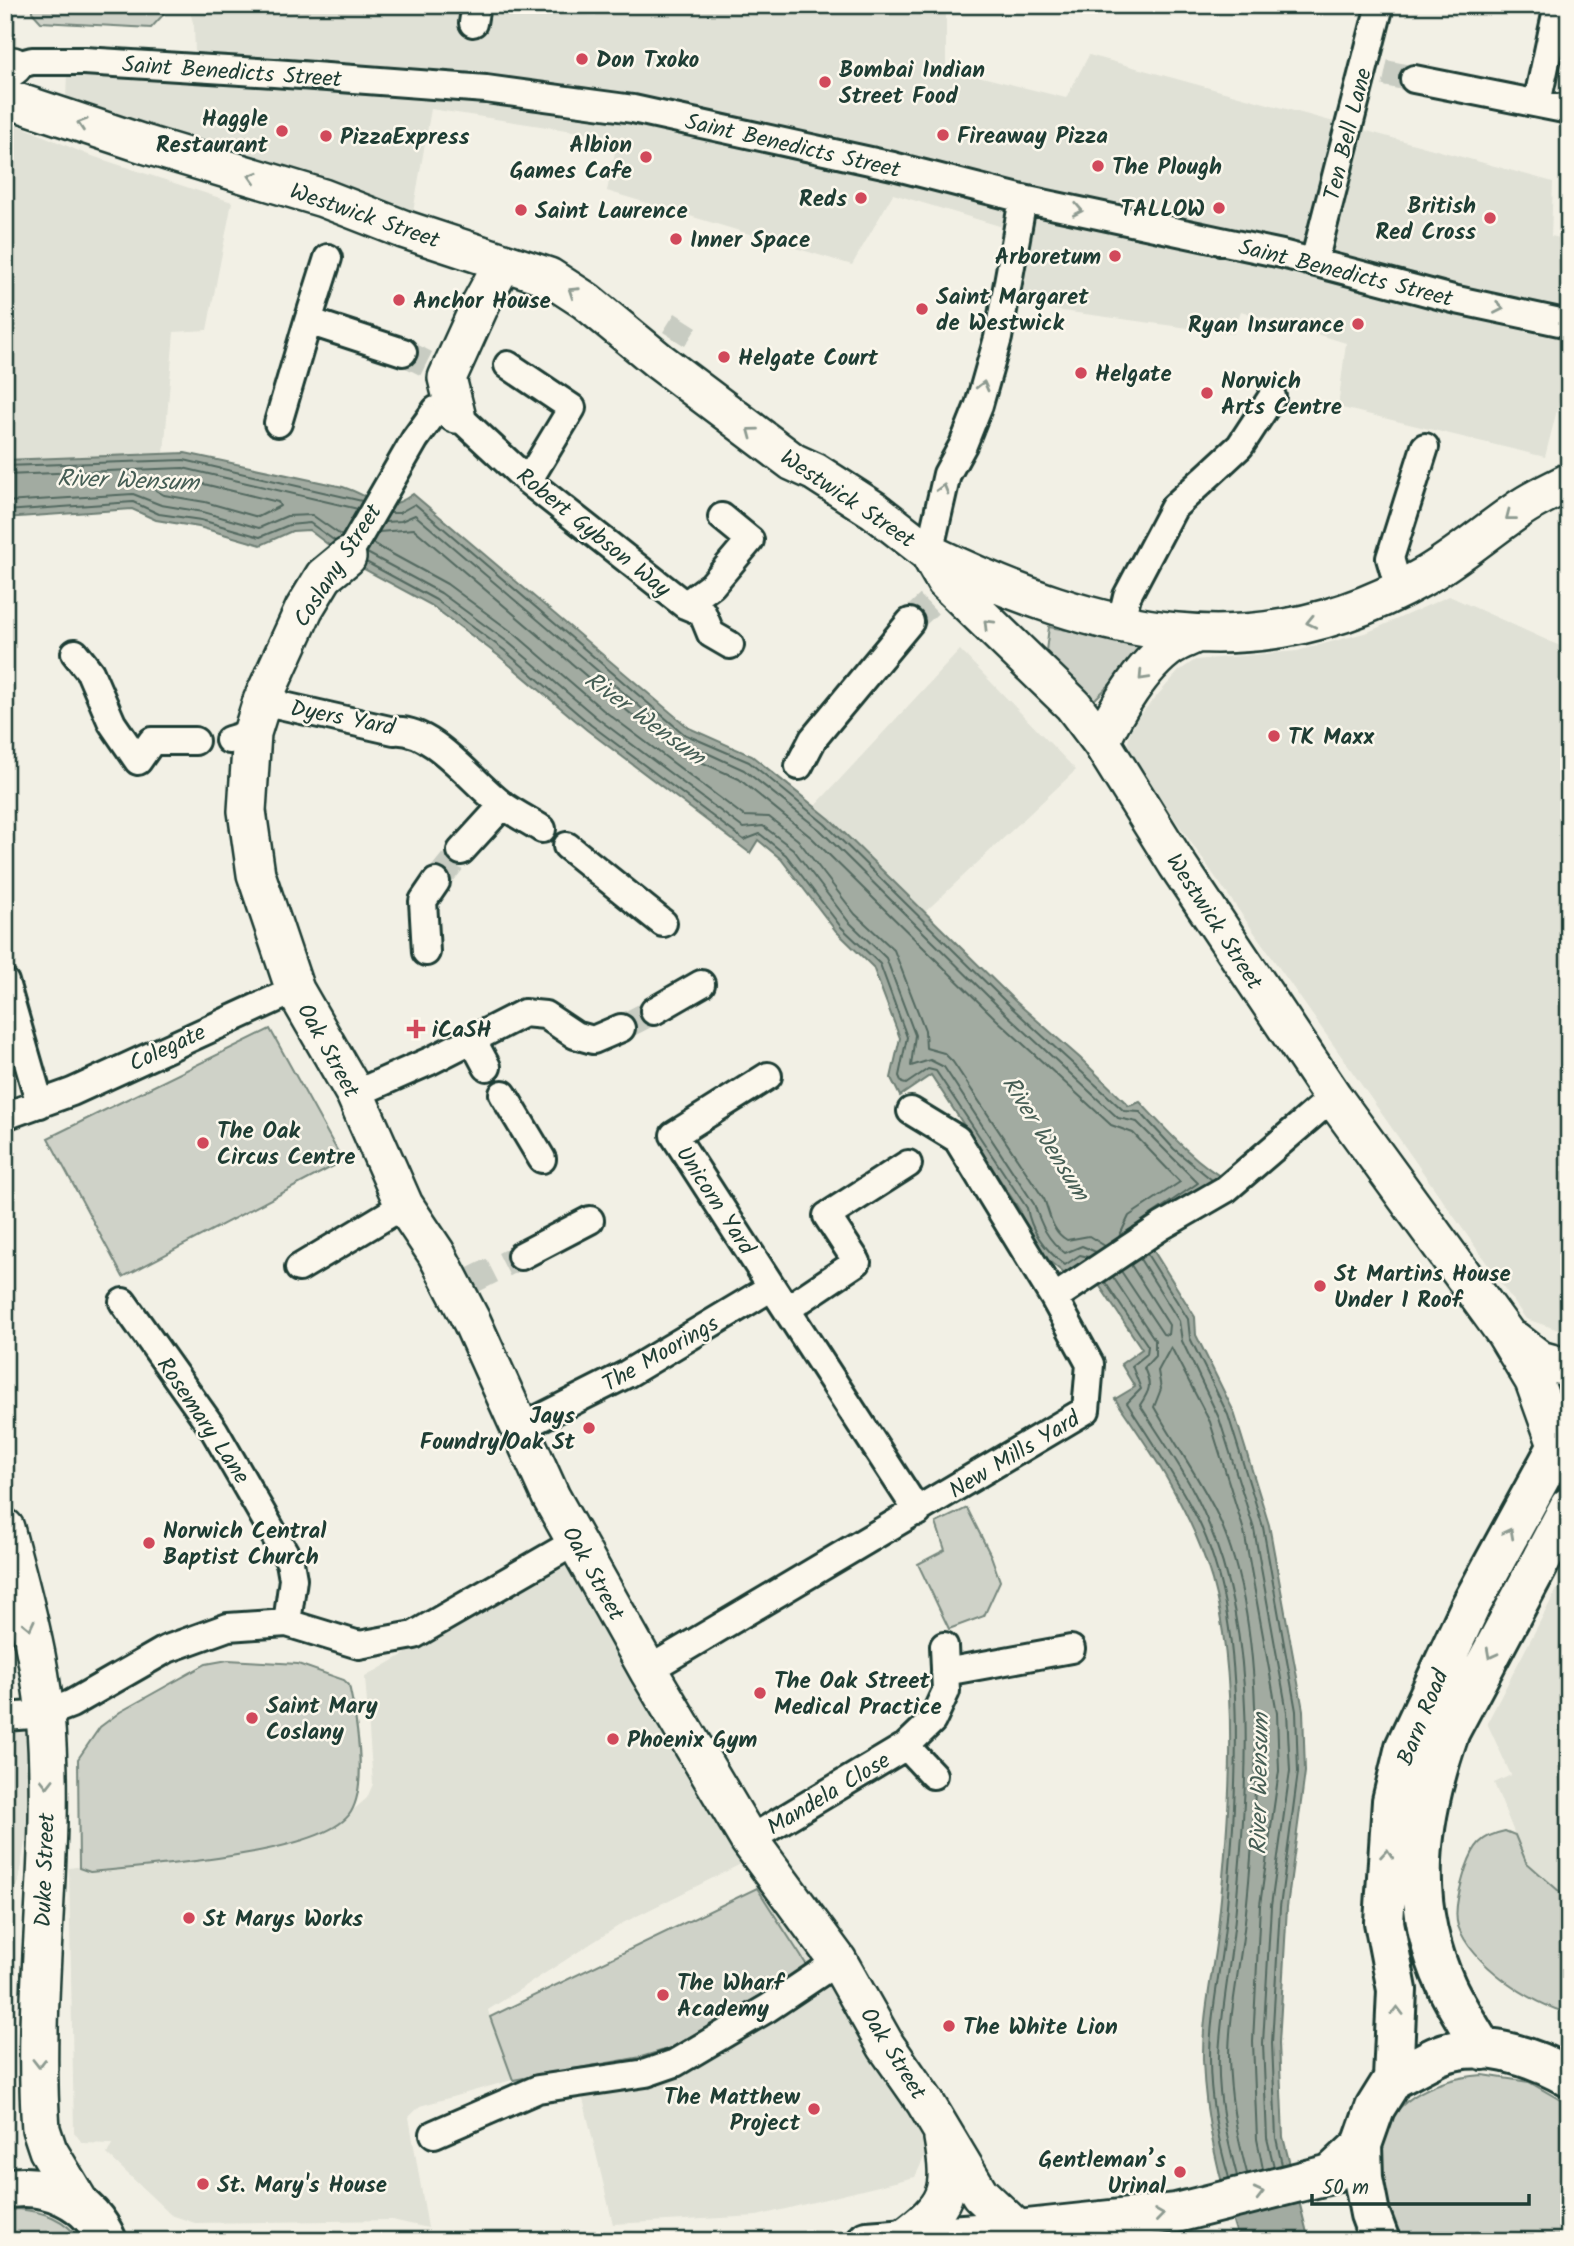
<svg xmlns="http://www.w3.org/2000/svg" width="1574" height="2246" viewBox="0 0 1574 2246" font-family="Kalam,sans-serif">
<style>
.built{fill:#e0e1d6}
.green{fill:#cfd2c8;stroke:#77887e;stroke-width:2}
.water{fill:#a2aba1;stroke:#6e7f75;stroke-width:2}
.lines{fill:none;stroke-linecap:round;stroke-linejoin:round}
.shore{stroke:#536960;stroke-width:2}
.street-tunnel{stroke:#c8ccc2;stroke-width:26;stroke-dasharray:26 13;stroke-linecap:butt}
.street-casing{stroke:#1f3d34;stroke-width:32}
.secondary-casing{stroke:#1f3d34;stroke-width:42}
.primary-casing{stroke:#1f3d34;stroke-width:44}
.street{stroke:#fbf7ec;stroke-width:26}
.secondary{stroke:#fbf7ec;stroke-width:37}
.primary{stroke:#fbf7ec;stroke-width:38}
.oneway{stroke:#8d9a90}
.poi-dot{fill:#d1495b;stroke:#fbf7ec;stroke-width:2.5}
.labels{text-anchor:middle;stroke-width:5;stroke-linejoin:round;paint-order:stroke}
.poi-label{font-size:23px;font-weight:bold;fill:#1f3d34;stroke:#fbf7ec;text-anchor:start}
.street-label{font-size:23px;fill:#1f3d34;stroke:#fbf7ec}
.water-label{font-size:24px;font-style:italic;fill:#465e55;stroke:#fbf7ec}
</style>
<rect width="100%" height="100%" fill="#f2f0e5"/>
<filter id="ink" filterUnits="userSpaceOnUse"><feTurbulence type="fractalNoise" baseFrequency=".0143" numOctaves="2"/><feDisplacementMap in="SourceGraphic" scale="14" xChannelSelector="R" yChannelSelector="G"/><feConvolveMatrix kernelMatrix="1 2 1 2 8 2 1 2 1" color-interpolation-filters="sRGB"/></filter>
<g filter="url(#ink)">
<path class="built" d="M5 5H15L17 54 5 57Z
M188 5H501L596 16 598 5H946V68L1066 98 1089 55 1553 182 1551 236 1569 240V363L1545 457 1338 407 1346 343 1241 311 1233 334 1018 305 1029 235 893 194 852 265 607 191 618 138 431 109 413 212 66 99 67 73 196 79 194 26Z
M11 122 86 154 232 202 207 330 174 332 164 454 5 466V124Z
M1449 596 1569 650V1326L1562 1331 1526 1319 1131 757 1128 742 1132 724 1179 671 1195 660 1297 651 1368 632Z
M960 650 1076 770 924 913 815 806Z
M570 1558 745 1862 623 1923 488 2010 490 2017 756 1888 751 1871 819 1964 931 2143 915 2177 757 2216 613 2224 578 2078 515 2088 512 2080 420 2106 409 2117 428 2228 392 2220 195 2223 171 2215 107 2154 112 2144 82 2143 74 2132 69 1868 263 1840 352 1811 367 1798 373 1784 365 1677Z
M1569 1566V1900L1526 1862 1494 1783 1511 1775 1487 1723Z
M5 1732 30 1733V1815L15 1898 5 1986Z"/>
<path class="green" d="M32 5H165L163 15 151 28 41 22 32 12Z
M1049 627 1151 644 1090 704 1045 659Z
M270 1029 343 1161 123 1277 48 1138Z
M967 1508 991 1556 1000 1581 984 1616 949 1629 918 1564 945 1550 936 1523Z
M228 1660 298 1664 344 1680 349 1685C356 1717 368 1783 351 1812 326 1855 140 1867 90 1872L79 1868 78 1759 100 1727 120 1712 206 1664Z
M1505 1831 1515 1835 1526 1862 1569 1900V2013C1532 2005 1472 1964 1458 1926 1453 1910 1461 1884 1466 1868 1474 1845 1481 1836 1505 1831Z
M757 1888 806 1964 761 1995 671 2048 641 2057 513 2080 490 2017Z
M1483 2075 1529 2082 1569 2105V2241H1396C1392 2223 1374 2171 1376 2156 1384 2101 1433 2079 1483 2075Z
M18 2209C45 2212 64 2218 81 2241H5V2212Z"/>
<path class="water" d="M185 453 343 487C374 497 383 516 413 494L689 728 752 756 830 819 1015 1001 1080 1058 1129 1106 1140 1102C1168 1132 1194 1162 1231 1183L1145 1237 1195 1317 1196 1335 1234 1412 1269 1525 1303 1710 1305 1772 1287 1907 1279 2043 1283 2137 1309 2241H1239C1220 2182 1205 2122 1203 2060 1202 2013 1215 1965 1219 1918 1230 1814 1240 1681 1212 1580 1193 1515 1154 1454 1115 1399L1135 1387 1121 1364 1142 1349 1083 1261 1066 1275 1042 1255 1017 1218 1021 1212 931 1075 900 1096 891 1078 900 1038 873 967 836 931 781 859 758 840 750 853 587 730 499 656 431 605 351 562 309 530 292 531 261 545 199 527 156 520 132 509 5 518V460Z"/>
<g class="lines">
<path class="shore" d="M5 466 184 460 362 501
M5 475 183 468 358 509
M183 479 278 502 280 506 258 517 205 502 164 495 145 484 148 480Z
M5 502 133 494 161 505 203 512 259 528 287 516 312 515 342 536
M5 511 133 502 159 514 201 520 260 537 289 525 310 523 335 541
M390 513H399L415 504 684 734 749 762 825 824 1010 1006 1124 1111 1140 1112 1174 1149 1212 1180
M385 522 401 521 415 515 679 740 744 770 820 830 1004 1012 1118 1118 1137 1122 1198 1183 1133 1227
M379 532 414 529 672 749 739 779 812 838 996 1019 1111 1125 1133 1133 1180 1182 1129 1216 1119 1237
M372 543 447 584 516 635 603 710 744 816 769 817 798 840 855 914 894 950 925 1030 926 1048 944 1053 953 1062 1044 1199C1050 1213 1051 1231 1067 1240L1089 1236 1105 1246
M367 553 441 593 509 643 597 718 743 828 763 826 793 849 848 921 886 958 915 1035 911 1066 930 1060 944 1067 1034 1204C1041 1224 1047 1240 1065 1253L1082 1246 1096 1252
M366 562 436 600 504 650 591 725 744 840 760 834 786 855 841 927 880 964 907 1037 899 1076 902 1083 906 1084 928 1069 936 1071 1027 1208C1031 1232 1045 1250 1065 1265L1080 1255 1089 1257
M1147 1254 1188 1319 1190 1338 1228 1415 1263 1527 1296 1711 1298 1772 1280 1907 1272 2043 1276 2138 1282 2165
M1140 1259 1179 1321 1182 1341 1219 1418 1254 1529 1287 1712 1290 1771 1271 1906 1263 2043 1267 2138 1274 2167
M1121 1271 1163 1334 1168 1335 1169 1325 1131 1265
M1113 1277 1155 1340V1356L1144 1368C1152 1386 1150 1390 1140 1405 1163 1441 1191 1480 1207 1520 1260 1643 1247 1788 1235 1918 1231 1964 1221 2010 1219 2056 1217 2096 1227 2138 1237 2176
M1105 1282 1148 1346 1147 1354 1132 1366 1141 1389 1127 1403C1151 1441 1178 1480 1198 1520 1251 1627 1236 1800 1226 1917 1222 1964 1210 2011 1210 2059 1210 2099 1218 2140 1229 2178
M1247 2173C1237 2136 1230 2097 1229 2058 1229 2013 1240 1967 1245 1921 1258 1803 1269 1621 1216 1512 1198 1476 1174 1442 1154 1407L1161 1389 1158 1371 1171 1347 1210 1422 1244 1531 1277 1713 1279 1771 1260 1905 1253 2042 1257 2139 1263 2169"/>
<path class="street-tunnel" d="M1385 73 1414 79
M674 339 686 320
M403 352 435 368
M910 622 933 600
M436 882 461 851
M621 1028 654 1011
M469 1282 521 1256"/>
<defs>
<path id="street" d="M473 23 476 5
M13 66 32 61H84L274 73 486 89 633 109 893 166 1023 199 1282 254 1457 300 1569 324
M1414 79 1569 110
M1537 103 1558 5
M328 258 308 321 403 352
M1314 262 1380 5
M508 365 572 408 528 481
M278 423 308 321
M929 553 947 474 963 445 979 405 998 338 1023 199
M347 557 415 439 436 410 456 414 528 481 685 605 702 612 711 634 730 645
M1399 589 1390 558 1425 447
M685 605 712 585 750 540 722 517
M1120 625 1127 596 1174 507 1240 446 1272 397
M75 653 90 672 112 723 138 761 152 741H195
M262 701 394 731C433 727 473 784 504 806 516 814 529 821 542 829
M229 740 252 733
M799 766 813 739 910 622
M567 846 663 923
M461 851 503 805
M426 952 423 901 436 882
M5 982 40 1104
M654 1011 701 984
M472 1039 487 1067
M768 1076 674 1135 772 1287
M355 1094 430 1061 524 1013 545 1015 575 1035 593 1040 621 1028
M503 1094 542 1159
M5 1116 72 1092 295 990
M521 1256 590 1220
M299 1268 404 1205
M1054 1298 1162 1226 1226 1189 1333 1097
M123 1302 214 1430 290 1562 293 1579 287 1623
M787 1309 857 1262 827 1216 908 1164
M522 1427 627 1374 772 1287 918 1512
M648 1670 1086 1410 1090 1364 1054 1298 957 1139 911 1111
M945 1672 1071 1649
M5 1717 45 1714 71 1704 167 1649 228 1627 287 1623 359 1645 414 1635 575 1542
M906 1746 933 1775
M749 1840 906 1746 932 1721 946 1691 944 1646
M434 2134 538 2089 646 2073 675 2063 768 2008 838 1961"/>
<path id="secondary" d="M5 71 13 66
M5 98 147 145 323 198 403 229 549 277 586 301 659 361 793 462 815 472 874 510 929 553 945 581 1073 705 1101 742 1177 864 1333 1097 1505 1333 1534 1381 1557 1445
M456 414 447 378 481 303 503 263
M933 555C1097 634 1255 674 1423 577 1456 558 1486 532 1518 510 1533 499 1552 491 1569 482
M347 557 324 576 304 609 262 701 252 733 247 811 256 874 295 990 355 1094 404 1205 436 1253 472 1322 551 1497 648 1670 749 1840 838 1961 886 2046 925 2102 980 2194 1018 2230
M1101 742C1115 711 1142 666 1171 646 1178 641 1188 638 1196 634
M1514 1340 1540 1360 1569 1368
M5 1528C21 1589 39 1652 45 1715 57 1853 31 1991 41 2129L48 2150 81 2205
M903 2238C947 2206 953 2192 943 2138"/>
<path id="primary" d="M1483 2050C1471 2028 1456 2007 1446 1985 1407 1900 1420 1816 1450 1731L1569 1507
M1393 2079C1407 2072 1422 2063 1437 2056 1480 2038 1531 2056 1569 2077
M5 2189C47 2181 90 2200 107 2241
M867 2241 1018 2230 1176 2213 1331 2174 1362 2145
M1380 2241 1370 2214 1363 2178 1362 2145 1375 2108 1393 2079 1397 1990 1384 1922 1392 1801 1405 1747 1470 1607 1569 1425"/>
</defs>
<use href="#street" class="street-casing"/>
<use href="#secondary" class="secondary-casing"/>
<use href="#primary" class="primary-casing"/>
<use href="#street" class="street"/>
<use href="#secondary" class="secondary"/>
<use href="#primary" class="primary"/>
</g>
<defs><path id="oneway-chevron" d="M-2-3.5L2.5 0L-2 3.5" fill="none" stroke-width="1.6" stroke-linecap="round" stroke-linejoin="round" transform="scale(1.75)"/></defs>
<g class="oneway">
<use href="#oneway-chevron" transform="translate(82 124) rotate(-162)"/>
<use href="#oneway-chevron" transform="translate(253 177) rotate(-163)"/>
<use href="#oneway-chevron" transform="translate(1078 210) rotate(11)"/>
<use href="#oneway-chevron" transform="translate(573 292) rotate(-147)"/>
<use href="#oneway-chevron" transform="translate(1499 308) rotate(11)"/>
<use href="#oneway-chevron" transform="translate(983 386) rotate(-76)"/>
<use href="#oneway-chevron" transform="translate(752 432) rotate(-143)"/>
<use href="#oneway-chevron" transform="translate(943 489) rotate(-74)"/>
<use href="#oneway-chevron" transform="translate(1510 516) rotate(142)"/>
<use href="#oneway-chevron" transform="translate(1311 622) rotate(167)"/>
<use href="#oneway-chevron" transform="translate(988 624) rotate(-135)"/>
<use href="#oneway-chevron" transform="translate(1143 676) rotate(133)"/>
<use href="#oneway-chevron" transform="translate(1509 1533) rotate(-62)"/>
<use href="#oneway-chevron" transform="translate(29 1625) rotate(77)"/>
<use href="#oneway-chevron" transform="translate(1491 1654) rotate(118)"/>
<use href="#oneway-chevron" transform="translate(47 1783) rotate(90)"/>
<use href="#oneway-chevron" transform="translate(1387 1854) rotate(-85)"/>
<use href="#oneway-chevron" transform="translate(1397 2011) rotate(-90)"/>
<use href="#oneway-chevron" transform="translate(39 2063) rotate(90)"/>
<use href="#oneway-chevron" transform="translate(1259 2193) rotate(-14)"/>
<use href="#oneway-chevron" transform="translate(1159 2215) rotate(-8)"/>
</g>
</g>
<g class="poi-dot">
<circle cx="582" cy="59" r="7"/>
<circle cx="825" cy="82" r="7"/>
<circle cx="282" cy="131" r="7"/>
<circle cx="943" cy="135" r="7"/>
<circle cx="326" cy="136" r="7"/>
<circle cx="646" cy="157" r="7"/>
<circle cx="1098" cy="166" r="7"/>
<circle cx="861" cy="198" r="7"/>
<circle cx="1219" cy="208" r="7"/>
<circle cx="521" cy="210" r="7"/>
<circle cx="1490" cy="218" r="7"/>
<circle cx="676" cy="239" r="7"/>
<circle cx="1115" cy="256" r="7"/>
<circle cx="399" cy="300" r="7"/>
<circle cx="922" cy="309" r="7"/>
<circle cx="1358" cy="324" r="7"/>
<circle cx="724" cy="357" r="7"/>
<circle cx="1081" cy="373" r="7"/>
<circle cx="1207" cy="393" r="7"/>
<circle cx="1274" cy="736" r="7"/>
<path d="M412.5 1018.5h7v7h7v7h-7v7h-7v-7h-7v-7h7z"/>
<circle cx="203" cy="1143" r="7"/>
<circle cx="1320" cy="1286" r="7"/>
<circle cx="589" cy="1428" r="7"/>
<circle cx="149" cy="1543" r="7"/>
<circle cx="760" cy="1693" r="7"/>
<circle cx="252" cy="1718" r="7"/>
<circle cx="613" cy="1739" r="7"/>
<circle cx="189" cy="1918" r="7"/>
<circle cx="663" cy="1995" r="7"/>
<circle cx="949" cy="2026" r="7"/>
<circle cx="814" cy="2109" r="7"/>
<circle cx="1180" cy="2172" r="7"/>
<circle cx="203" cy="2184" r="7"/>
</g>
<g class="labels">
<g class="poi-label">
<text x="596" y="67">Don Txoko</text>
<text x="839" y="77">Bombai Indian<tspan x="839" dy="26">Street Food</tspan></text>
<text x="268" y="126" text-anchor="end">Haggle<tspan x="268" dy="26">Restaurant</tspan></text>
<text x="957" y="143">Fireaway Pizza</text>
<text x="340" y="144">PizzaExpress</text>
<text x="632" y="152" text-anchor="end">Albion<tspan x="632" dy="26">Games Cafe</tspan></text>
<text x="1112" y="174">The Plough</text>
<text x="847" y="206" text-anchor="end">Reds</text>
<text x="1476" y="213" text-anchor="end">British<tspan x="1476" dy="26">Red Cross</tspan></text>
<text x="1205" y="216" text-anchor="end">TALLOW</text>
<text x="535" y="218">Saint Laurence</text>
<text x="690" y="247">Inner Space</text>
<text x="1101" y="264" text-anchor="end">Arboretum</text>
<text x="936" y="304">Saint Margaret<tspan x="936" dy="26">de Westwick</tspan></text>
<text x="413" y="308">Anchor House</text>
<text x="1344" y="332" text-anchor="end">Ryan Insurance</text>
<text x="738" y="365">Helgate Court</text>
<text x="1095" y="381">Helgate</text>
<text x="1221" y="388">Norwich<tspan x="1221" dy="26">Arts Centre</tspan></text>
<text x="1288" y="744">TK Maxx</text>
<text x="432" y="1037">iCaSH</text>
<text x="217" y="1138">The Oak<tspan x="217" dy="26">Circus Centre</tspan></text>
<text x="1334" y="1281">St Martins House<tspan x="1334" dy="26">Under 1 Roof</tspan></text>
<text x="575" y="1423" text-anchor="end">Jays<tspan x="575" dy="26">Foundry/Oak St</tspan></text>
<text x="163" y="1538">Norwich Central<tspan x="163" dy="26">Baptist Church</tspan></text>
<text x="774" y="1688">The Oak Street<tspan x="774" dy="26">Medical Practice</tspan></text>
<text x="266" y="1713">Saint Mary<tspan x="266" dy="26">Coslany</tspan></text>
<text x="627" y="1747">Phoenix Gym</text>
<text x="203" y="1926">St Marys Works</text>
<text x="677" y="1990">The Wharf<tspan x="677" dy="26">Academy</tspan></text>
<text x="963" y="2034">The White Lion</text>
<text x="800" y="2104" text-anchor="end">The Matthew<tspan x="800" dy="26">Project</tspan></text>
<text x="1166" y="2167" text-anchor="end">Gentleman’s<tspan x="1166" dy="26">Urinal</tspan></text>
<text x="217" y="2192">St. Mary's House</text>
</g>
<g class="street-label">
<text transform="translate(232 71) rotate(4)" y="8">Saint Benedicts Street</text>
<text transform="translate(1347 134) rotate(-76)" y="8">Ten Bell Lane</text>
<text transform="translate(793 145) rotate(13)" y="8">Saint Benedicts Street</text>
<text transform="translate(365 215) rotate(19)" y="8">Westwick Street</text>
<text transform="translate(1346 272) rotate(14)" y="8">Saint Benedicts Street</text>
<text transform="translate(848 498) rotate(34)" y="8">Westwick Street</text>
<text transform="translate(594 532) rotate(39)" y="8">Robert Gybson Way</text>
<text transform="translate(337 565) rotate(-57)" y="8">Coslany Street</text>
<text transform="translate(343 717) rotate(11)" y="8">Dyers Yard</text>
<text transform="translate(1215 921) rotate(57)" y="8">Westwick Street</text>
<text transform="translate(167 1047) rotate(-25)" y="8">Colegate</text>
<text transform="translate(329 1050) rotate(61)" y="8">Oak Street</text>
<text transform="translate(716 1200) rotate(57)" y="8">Unicorn Yard</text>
<text transform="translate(660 1353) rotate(-30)" y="8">The Moorings</text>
<text transform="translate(204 1420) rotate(56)" y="8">Rosemary Lane</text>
<text transform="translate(1014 1454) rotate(-31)" y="8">New Mills Yard</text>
<text transform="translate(594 1573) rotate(61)" y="8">Oak Street</text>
<text transform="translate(1422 1717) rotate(-68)" y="8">Barn Road</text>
<text transform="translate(828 1793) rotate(-31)" y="8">Mandela Close</text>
<text transform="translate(44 1870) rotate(-88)" y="8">Duke Street</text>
<text transform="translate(894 2053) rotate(58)" y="8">Oak Street</text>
</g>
<g class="water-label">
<text transform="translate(128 480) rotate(2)" y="8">River Wensum</text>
<text transform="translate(645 718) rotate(36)" y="8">River Wensum</text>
<text transform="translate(1046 1138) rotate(58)" y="8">River Wensum</text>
<text transform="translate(1259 1784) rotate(-89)" y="8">River Wensum</text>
</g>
</g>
<rect width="1574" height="2246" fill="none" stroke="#fbf7ec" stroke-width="28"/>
<rect x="14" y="14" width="1546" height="2218" fill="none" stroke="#1f3d34" stroke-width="2.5" filter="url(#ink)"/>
<path d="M1312 2194v10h217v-10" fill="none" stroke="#1f3d34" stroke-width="3.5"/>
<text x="1322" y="2194" font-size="21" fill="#1f3d34" stroke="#fbf7ec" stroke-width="5" paint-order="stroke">50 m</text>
</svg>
